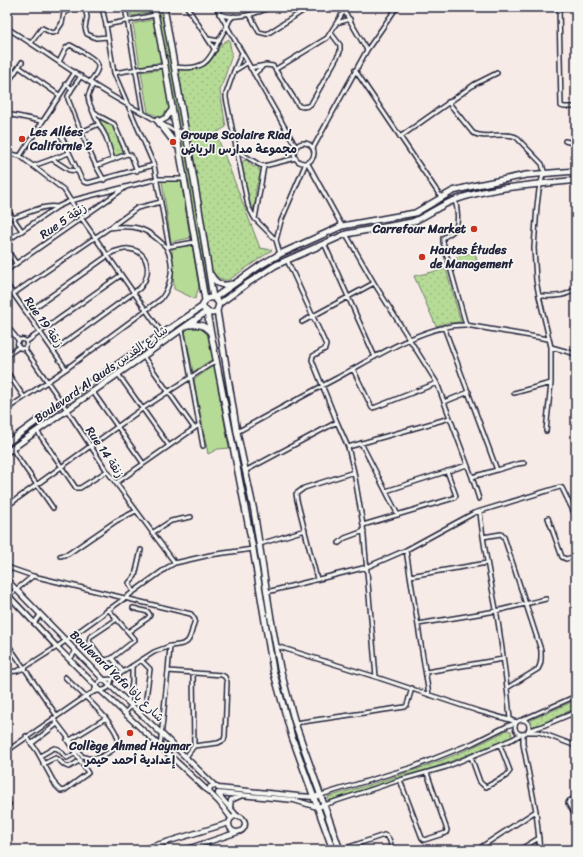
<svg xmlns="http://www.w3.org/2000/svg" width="583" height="857" viewBox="0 0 583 857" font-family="Sriracha,'Playpen Sans Arabic',sans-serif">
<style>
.grass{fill:url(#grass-dots);stroke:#6c7e68}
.park{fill:#b6db96;stroke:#6c7e68}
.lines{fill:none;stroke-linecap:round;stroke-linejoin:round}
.minor-casing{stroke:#22223b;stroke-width:6}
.tertiary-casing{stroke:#22223b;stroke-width:7}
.primary-casing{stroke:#22223b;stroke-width:8}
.minor{stroke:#f6f6f2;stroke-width:3}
.tertiary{stroke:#f6f6f2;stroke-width:4}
.primary{stroke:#f6f6f2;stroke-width:5}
.poi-dot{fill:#c8321e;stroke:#f6f6f2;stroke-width:1.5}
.labels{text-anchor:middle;stroke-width:3.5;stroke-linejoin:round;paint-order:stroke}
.poi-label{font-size:12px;font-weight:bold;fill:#22223b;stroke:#f6f6f2;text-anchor:start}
.street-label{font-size:12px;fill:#22223b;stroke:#f6f6f2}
</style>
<defs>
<pattern id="grass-dots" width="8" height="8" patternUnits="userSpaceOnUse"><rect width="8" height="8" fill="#b6db96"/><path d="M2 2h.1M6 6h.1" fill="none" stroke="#9cbc82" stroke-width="1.8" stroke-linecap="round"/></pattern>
</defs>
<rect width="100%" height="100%" fill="#f7ebe7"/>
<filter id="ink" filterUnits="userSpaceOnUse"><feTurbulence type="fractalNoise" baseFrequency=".025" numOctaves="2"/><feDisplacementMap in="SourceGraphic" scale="8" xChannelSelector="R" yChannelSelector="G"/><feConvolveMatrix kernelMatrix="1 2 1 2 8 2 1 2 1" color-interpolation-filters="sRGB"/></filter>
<g filter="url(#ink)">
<path class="grass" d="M156 7H162L183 125 181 127H178Z
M229 39 232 55 220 91 226 127 216 133 260 248 272 250 229 280C221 281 217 277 211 271L178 69C192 69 206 70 214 56 219 48 221 43 229 39Z
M100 118 114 125 126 151 124 154 116 157 113 156 97 119Z
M183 138 186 140 210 289H208L205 286 180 140Z
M246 160 249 161V164L254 167 257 166 261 173 260 183H257L255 196 257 197 253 209 252 208 248 200 242 165 243 161Z
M446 269 461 322 446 323 436 326 414 276Z
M576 700V708L534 727 531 726V720Z
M507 730 511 731 512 736 507 739 439 766 328 801V797C389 779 451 761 507 730Z"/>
<path class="park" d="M130 7H152L153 12 131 16Z
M155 19 162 62 140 66 133 24Z
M163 69 171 110C162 120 160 117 148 112L141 72Z
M162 181H181L190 238 171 242Z
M192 245 199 287 195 299 174 289 172 248Z
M475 252 477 261 458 265 456 257Z
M193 326 203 327 209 334 214 358 193 372 185 331 188 327Z
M214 365 229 448 218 449 208 454 194 380Z"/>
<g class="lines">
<defs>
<path id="minor" d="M85 7 87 17 85 28 87 34 96 38 108 37
M102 7 106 25 155 15
M187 7 215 50
M216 7 296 147
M342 7 367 50
M559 7 561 106 564 107H576
M219 14C233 20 257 14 270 7
M250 15 259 32 267 34 309 7
M337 23 350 19
M106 25 114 73 150 67 165 66
M7 28C52 56 95 89 143 113L125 7
M208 39 219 41
M31 43 42 28 52 33 56 32 62 23 64 13 77 7
M242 53 234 71 226 94V98L248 206 255 219 276 240 280 254
M59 62 66 48 70 45C76 48 98 60 98 65 99 71 93 77 90 82
M19 67 59 95
M175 67C214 72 209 53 226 28 229 24 228 19 234 16
M250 68 266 65 273 66 299 106C304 108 307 107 311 104L340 52V45L331 33
M276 69 327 38 344 11
M355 70 441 197
M234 71 247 63
M114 73 154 165 169 247
M254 74 262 67
M7 84 22 62
M66 84 72 89 68 96V99L81 132
M93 84 88 96 89 102 95 117 106 137 113 160
M72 89 81 76
M448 102 473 133C486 140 503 131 516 137L542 164 544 171 539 190 537 206 534 248 536 280 539 296 551 347V383L546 431
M93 111 101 117 114 124 127 154 96 166
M143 113 176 132 185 131
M7 114 41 121
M99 124 81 132 96 166 104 180
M60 133 81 178 84 182 88 183 154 165
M400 137 475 84 497 73
M565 141 576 144
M294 153a10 10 0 1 1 20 0a10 10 0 1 1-20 0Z
M313 148 367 50 397 7
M237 151 260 165 264 166 296 158
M7 153 20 156 64 190 82 219 162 333
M127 154 131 155 137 171
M20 156 75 72
M52 159 69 170 77 171
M307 162 342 226
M33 166 69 153
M455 200C457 207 460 223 454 230 452 233 447 235 443 238V242L466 325
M7 209 22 231
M13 218C26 214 44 204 57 207
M255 219 264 166
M111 227 137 208 161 202
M346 234 374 283 437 383 472 477 479 499
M276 240 281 221 306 163
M7 241 57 207 70 201 157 179H184
M324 243 375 357
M7 250 16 263
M287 260 326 345 325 349 313 356 312 360 337 422
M7 270 126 187
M7 285 66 369
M13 294 109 228C136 224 147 228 166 247L195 242
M539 296C552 296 565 298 576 288
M27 313 113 252C118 251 123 248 129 249 150 251 152 275 140 288L53 351
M302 322 374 283
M7 326 19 341
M444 327 497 470 517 464 524 463
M182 329 203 446
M17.5 344a4.5 4.5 0 1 1 9 0a4.5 4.5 0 1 1-9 0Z
M26 342 121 275
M551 347 576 354
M24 348 67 410 107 471 175 563
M7 355 19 347
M143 356 194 428
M353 369 372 408 376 407 437 383
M7 372 24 397
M118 374 169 446
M93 392 143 463
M514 393 551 383
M444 402 469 392
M7 409 66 369 161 299C172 285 175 263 166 247
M37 431 76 488H80L107 471
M237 432C270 414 303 396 337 378 372 359 425 324 466 325L548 339
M361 443 398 515
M348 447 450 418
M12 449 53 508
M245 471 337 422 348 447 354 472 363 525 376 677
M472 477 497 470
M116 483 199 425
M386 491 467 465
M7 506 142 409 217 360
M480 512C483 545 490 577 496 609 502 646 507 682 510 719
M548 518 562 557 566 559 576 556
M363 525 454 498 456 496 455 493 447 471
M7 526V530
M152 533 171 521 191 517
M483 537 501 534 504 537 541 650C541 658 542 663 538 669L507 688
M339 543 345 538 364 531
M260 544 305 530
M406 550 474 513 560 487 562 488 576 517
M60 556 68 554 116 521 136 511
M7 567 33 576
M410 576 487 563
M317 579 297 500 296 494 304 488 354 472
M133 592 129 583 135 576 141 550
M267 592 367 567 406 550 429 695
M7 597 33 576 191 614 195 620C188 641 193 644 170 646
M108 609 135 640 112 658 123 672
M35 622 40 615
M418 624 496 611 546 599
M128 632 148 618 150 615 148 612 133 608
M7 643 57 716
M276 646 376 677 478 711 517 722
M112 658 106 660 102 658 89 641 90 637 117 619
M70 659 76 651
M141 660 150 669 146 698
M168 671 222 675 225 677 227 682 225 736 224 740 218 743 194 746 186 757
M7 672 17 671 24 668 57 647 168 567 175 563 210 555 253 549
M426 672 503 659
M193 673 194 746
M94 692C97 681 100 679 112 679L154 652 170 646 168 671 160 747
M128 702 132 683V666
M125 713 132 705
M53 718 82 756C91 760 97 759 106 754 111 751 117 748 118 741 118 724 77 690 65 677
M515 727a7 7 0 1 1 14 0a7 7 0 1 1-14 0Z
M522 720 576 696
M295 723 405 707 407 705 412 688
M529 730 540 727 576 712
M527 732H539L576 746
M523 734V744L536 811 540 850
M26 736 37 751 56 786 61 791 65 790 88 773 67 740
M70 740 106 718
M31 744 57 724
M7 751 85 697C88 695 91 693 94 692 104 689 109 692 112 679
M40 756 54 748 58 749 67 758 76 753
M471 757 480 782 483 785 486 787 506 776 510 771 500 745
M43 764 55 758C61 759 62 766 69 767L81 760
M400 780 422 838 424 840 446 833 447 830 427 773
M321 795 413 767 473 743 507 726 516 723
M576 797 569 801 568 803 576 817
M7 805 9 804
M324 805 400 780 446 767 513 739 521 734
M198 846 199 850
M340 850 384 835C390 837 392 844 390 850
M478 850 481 847 536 811
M519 850 539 838"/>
<path id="tertiary" d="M7 580 103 679 162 734 214 785
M7 594 57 647 102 692 209 792
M216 786 214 785 210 787 209 792 219 802 231 818
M218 788 298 796 314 797 321 795
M218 793 294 800 317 807 324 805
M218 794 237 816
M230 807 231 800 240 796
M229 824a8 8 0 1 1 16 0a8 8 0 1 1-16 0Z
M140 850 229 823
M184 850 238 832"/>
<path id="primary" d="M154 7 165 66 203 288 205 300 203 304V308L209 313H213L217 311
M164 7 199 209 213 298
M157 120 177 146
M160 121 166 118 172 110
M211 275C216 284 222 287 232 284
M214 298 261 265 280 254 342 226 415 213 453 191 477 185 526 175 576 171
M205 300C210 296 216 297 219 304L217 311 219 323 237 432 254 511 271 619 280 668 295 723 340 850
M219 304 248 283 276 265 346 234 412 222C427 216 440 205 455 200 493 186 536 185 576 180
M207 313 253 549 273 670 292 737 333 850
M190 325C200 323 205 326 211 333
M7 443 71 396 203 306
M7 452 206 312"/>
</defs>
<use href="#minor" class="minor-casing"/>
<use href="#tertiary" class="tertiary-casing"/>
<use href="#primary" class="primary-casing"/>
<use href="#minor" class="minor"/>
<use href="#tertiary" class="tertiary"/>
<use href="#primary" class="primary"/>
</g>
</g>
<g class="poi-dot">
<circle cx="22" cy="139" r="4"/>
<circle cx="173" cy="142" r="4"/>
<circle cx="474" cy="229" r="4"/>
<circle cx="422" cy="257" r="4"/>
<circle cx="130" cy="733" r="4"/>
</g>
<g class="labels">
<g class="poi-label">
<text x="30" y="136">Les Allées<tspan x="30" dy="14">Californie 2</tspan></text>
<text x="181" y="139">Groupe Scolaire Riad<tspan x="181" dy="14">مجموعة مدارس الرياض</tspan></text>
<text x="466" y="233" text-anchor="end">Carrefour Market</text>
<text x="430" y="254">Hautes Études<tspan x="430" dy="14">de Management</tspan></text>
<text x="130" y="750" text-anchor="middle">Collège Ahmed Haymar<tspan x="130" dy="14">إعدادية أحمد حيمر</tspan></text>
</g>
<g class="street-label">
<text transform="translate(63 221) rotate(-34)" y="4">Rue 5 زنقة</text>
<text transform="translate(44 322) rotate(55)" y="4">Rue 19 زنقة</text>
<text transform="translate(101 374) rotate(-35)" y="4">Boulevard Al Quds شارع القدس</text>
<text transform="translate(105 452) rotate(56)" y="4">Rue 14 زنقة</text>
<text transform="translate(117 676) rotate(44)" y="4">Boulevard Yafa شارع يافا</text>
</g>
</g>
<rect width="583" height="857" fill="none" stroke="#f6f6f2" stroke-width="24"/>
<rect x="12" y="12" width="559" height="833" fill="none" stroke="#22223b" stroke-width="1.5" filter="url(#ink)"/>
</svg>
